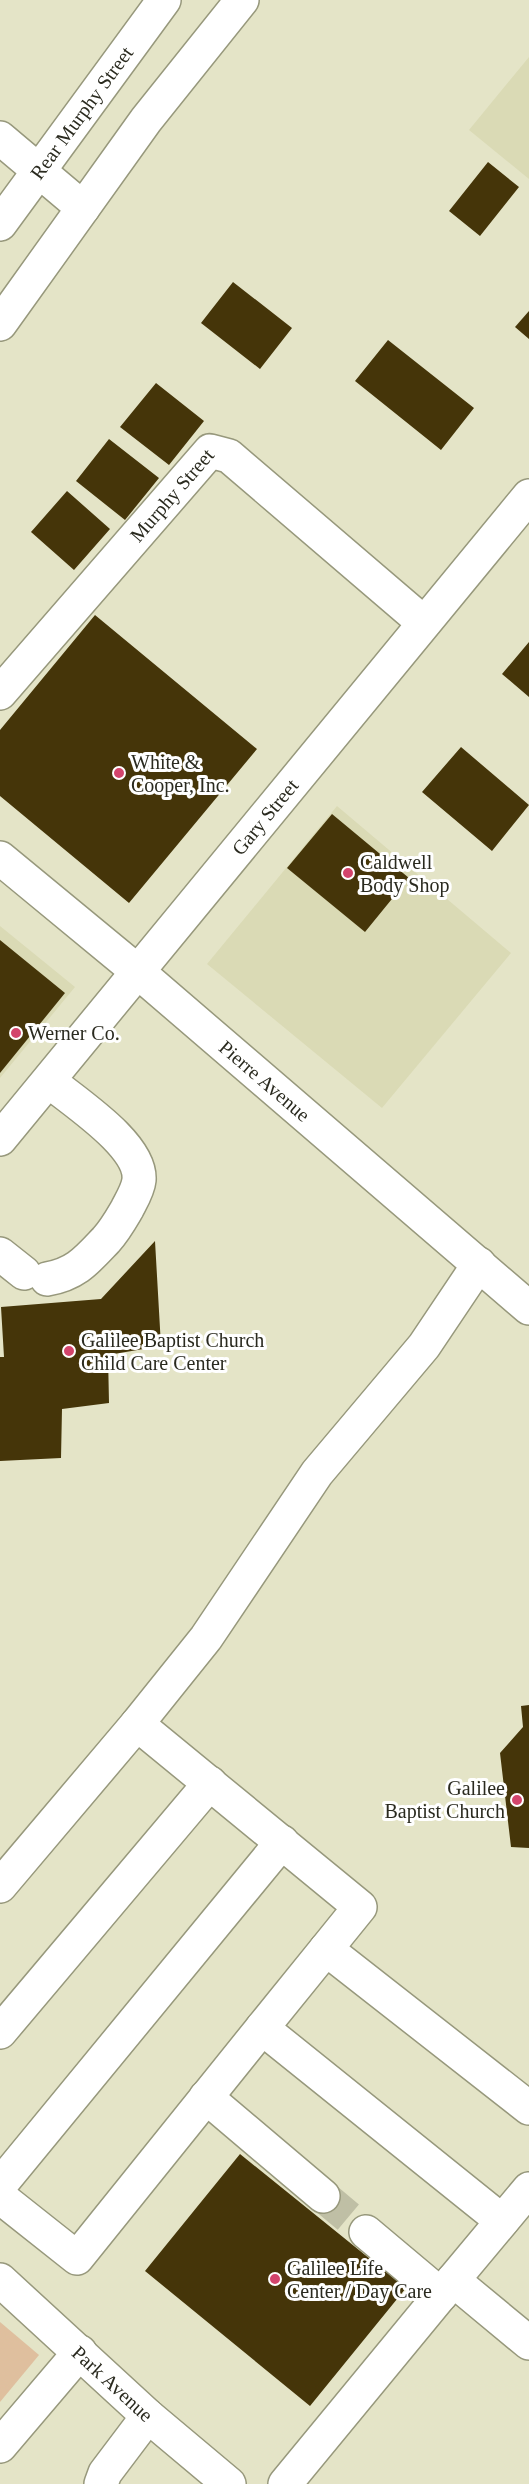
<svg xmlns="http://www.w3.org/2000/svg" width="529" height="2484" viewBox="0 0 529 2484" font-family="Georgia,serif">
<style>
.built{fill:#dadab5}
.green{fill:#dfbf9e}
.building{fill:#453509}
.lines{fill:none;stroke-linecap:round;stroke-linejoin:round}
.minor-tunnel{stroke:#bfbfa5;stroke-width:33;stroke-dasharray:33 16;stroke-linecap:butt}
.minor-casing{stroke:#97987c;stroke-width:36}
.major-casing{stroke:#97987c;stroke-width:36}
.minor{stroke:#fff;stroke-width:33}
.major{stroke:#fff;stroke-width:33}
.poi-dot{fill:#d3446c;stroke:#fff;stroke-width:2}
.labels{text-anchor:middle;stroke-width:6;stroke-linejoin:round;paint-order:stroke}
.street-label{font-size:20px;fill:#2a2a1f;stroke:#fff}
.poi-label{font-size:20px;fill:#2a2a1f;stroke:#fff;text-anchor:start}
</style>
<rect width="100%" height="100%" fill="#e4e4c7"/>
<path class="built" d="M529 57V179L469 130Z
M337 806 511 953 382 1108 207 964Z
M0 926 75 987 0 1078Z"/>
<path class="green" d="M0 2322 39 2355 0 2402Z"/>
<path class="building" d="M488 162 519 187 480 236 449 211Z
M233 282 292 328 260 369 201 323Z
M529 311V339L515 327Z
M388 340 474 408 441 450 355 381Z
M156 383 204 421 169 465 120 427Z
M109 439 159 478 125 520 76 481Z
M67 491 110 529 74 570 31 532Z
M95 615 257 749 129 903 0 796V730Z
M529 642V697L502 674Z
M461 747 529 805 492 851 422 792Z
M332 814 409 878 365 932 287 868Z
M0 940 65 993 0 1073Z
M155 1241 161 1346 108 1355 109 1403 62 1409 61 1458 0 1461V1357H4L1 1307 101 1299Z
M529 1705V1848L511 1847 500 1753 523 1727 521 1706Z
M240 2154 406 2288 310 2406 145 2271Z"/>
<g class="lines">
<path class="minor-tunnel" d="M323 2196 366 2232"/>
<defs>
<g id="minor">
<path d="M0 138 83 208"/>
<path id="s1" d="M0 224 164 0"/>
<path d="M0 324 146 120 242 0"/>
<path id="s2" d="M0 693 210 451 229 456 424 623"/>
<path id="s3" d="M0 1139 529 496"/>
<path d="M0 1254 24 1273"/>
<path d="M47 1279C76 1274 87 1260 106 1240 115 1230 120 1221 127 1209 131 1201 138 1190 139 1180 142 1145 74 1102 49 1081"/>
<path d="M137 1724 206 1638 317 1473 424 1346 479 1264"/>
<path d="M0 1886 137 1724 360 1907 326 1949"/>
<path d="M0 2032 210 1783"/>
<path d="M206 2097 323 2196"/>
<path d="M0 2185 282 1842"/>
<path d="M529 2189 453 2280 529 2343"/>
<path d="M0 2197 77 2258 262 2028"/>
<path d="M502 2221 262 2028 326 1949 529 2108"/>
<path d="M366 2232 441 2295"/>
<path id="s4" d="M0 2280 148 2416 229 2484"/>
<path d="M0 2446 80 2352"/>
<path d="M101 2484 105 2473 148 2416"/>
<path d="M285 2484 453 2280"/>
</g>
<g id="major">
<path id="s5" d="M0 858 137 971 529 1308"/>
</g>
</defs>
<use href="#minor" class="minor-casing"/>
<use href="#major" class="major-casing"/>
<use href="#minor" class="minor"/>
<use href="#major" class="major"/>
</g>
<g class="poi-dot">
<circle cx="119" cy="773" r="6"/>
<circle cx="348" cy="873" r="6"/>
<circle cx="16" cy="1033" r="6"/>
<circle cx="69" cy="1351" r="6"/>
<circle cx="517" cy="1800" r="6"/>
<circle cx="275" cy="2279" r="6"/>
</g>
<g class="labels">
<g class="street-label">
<text dy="7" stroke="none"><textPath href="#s1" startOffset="138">Rear Murphy Street</textPath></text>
<text dy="7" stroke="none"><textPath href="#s2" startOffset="262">Murphy Street</textPath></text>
<text dy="7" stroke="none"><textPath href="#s3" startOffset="417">Gary Street</textPath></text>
<text dy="7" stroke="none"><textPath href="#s5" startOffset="346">Pierre Avenue</textPath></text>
<text dy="7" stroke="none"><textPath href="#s4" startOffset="153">Park Avenue</textPath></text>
</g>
<g class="poi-label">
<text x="131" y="769">White &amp;<tspan x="131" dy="23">Cooper, Inc.</tspan></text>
<text x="360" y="869">Caldwell<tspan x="360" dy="23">Body Shop</tspan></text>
<text x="28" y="1040">Werner Co.</text>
<text x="81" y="1347">Galilee Baptist Church<tspan x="81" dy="23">Child Care Center</tspan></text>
<text x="505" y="1795" text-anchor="end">Galilee<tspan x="505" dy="23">Baptist Church</tspan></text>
<text x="287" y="2275">Galilee Life<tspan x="287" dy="23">Center / Day Care</tspan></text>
</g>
</g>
</svg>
